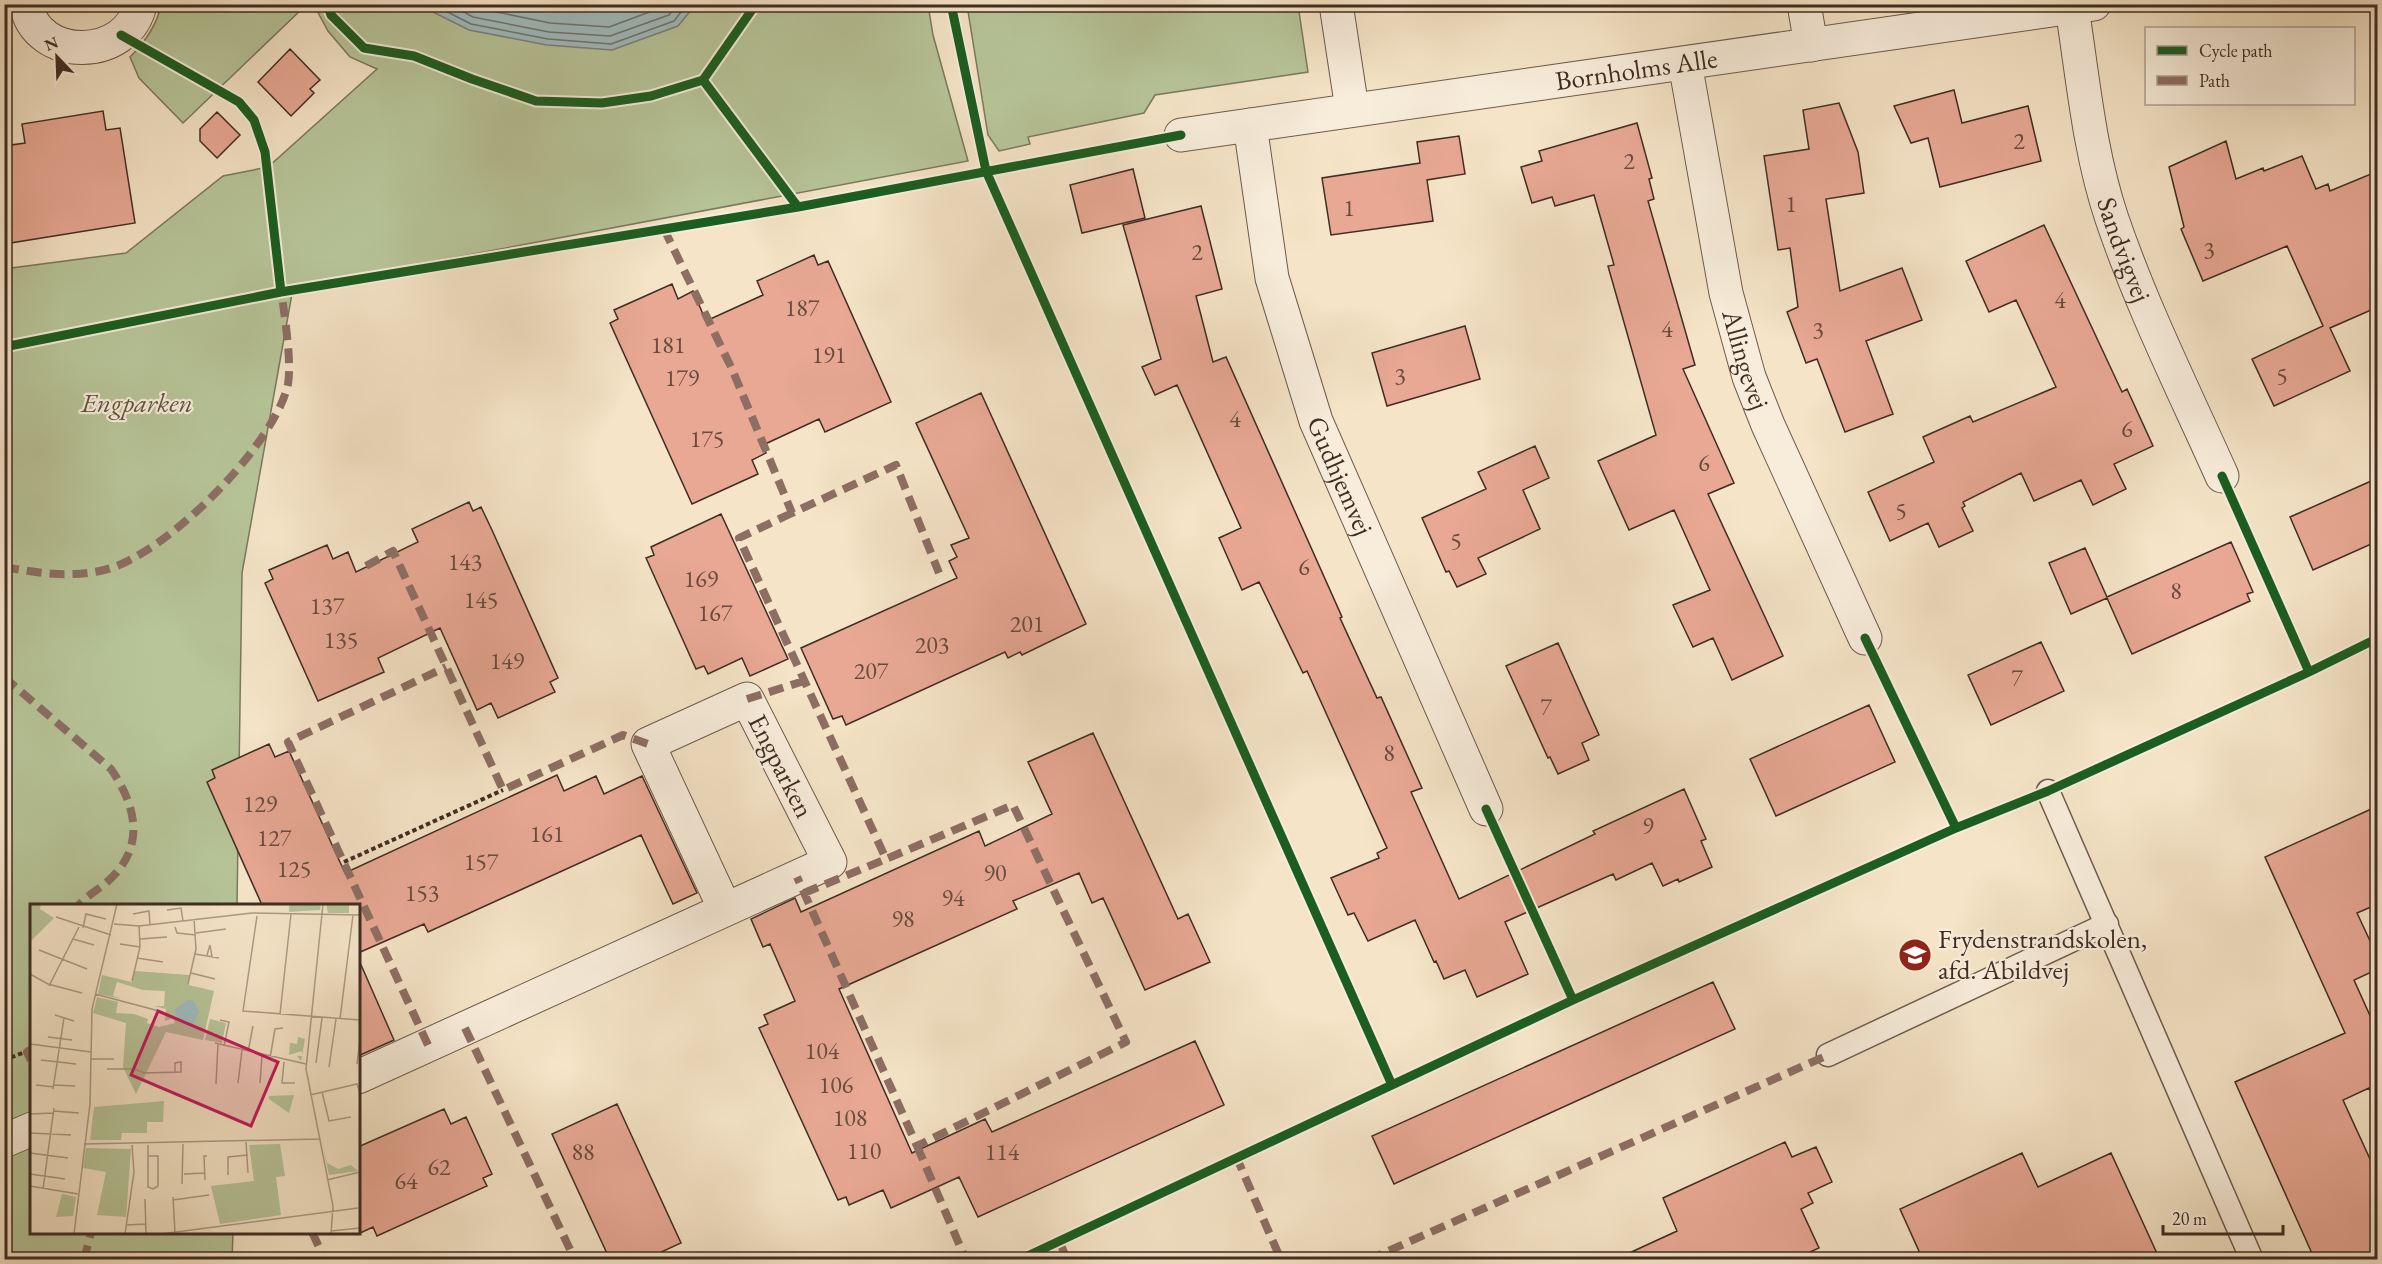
<svg xmlns="http://www.w3.org/2000/svg" width="2382" height="1264" viewBox="0 0 2382 1264" font-family="'EB Garamond',serif">
<style>
.green{fill:#b7c599;stroke:#7b795e;stroke-width:1.5}
.water{fill:#a0bcbf;stroke:#798381;stroke-width:1.5}
.lines{fill:none;stroke-linecap:round;stroke-linejoin:round}
.shore{stroke:#707471;stroke-width:1.5}
.building{fill:#e8a894;stroke:#3f2d23;stroke-width:1.5}
.lane-casing{stroke:#6c5b4c;stroke-width:25}
.street-casing{stroke:#6c5b4c;stroke-width:35}
.path{stroke:#3f2d23;stroke-width:4;stroke-dasharray:4.5 3;stroke-linecap:butt}
.lane{stroke:#f8eddb;stroke-width:22}
.street{stroke:#f8eddb;stroke-width:33}
.quiet{stroke:#8d6e63;stroke-width:8;stroke-dasharray:15 8;stroke-linecap:butt}
.cycleway-casing{stroke:#f8eddb;stroke-width:13}
.cycleway{stroke:#1b5e20;stroke-width:9}
.labels{text-anchor:middle;stroke-width:4.5;stroke-linejoin:round;paint-order:stroke}
.number-label{font-size:24px;fill:#694c3f}
.street-label{font-size:27px;fill:#3f2d23;stroke:#f8eddb}
.park-label{font-size:27px;font-style:italic;fill:#5d5340;stroke:#f8eddb}
.poi-label{font-size:27px;fill:#3f2d23;stroke:#f8eddb;text-anchor:start}
.inset-road{fill:none;stroke:#ac9b85;stroke-width:1.5}
.view{fill:#c2185b;fill-opacity:0.15;stroke:#c2185b;stroke-width:3}
.inset-edge{fill:none;stroke:#3f2d23;stroke-width:3}
</style>
<rect width="100%" height="100%" fill="#f5e4c7"/>
<filter id="stains"><feTurbulence type="fractalNoise" baseFrequency=".00333" numOctaves="4"/><feColorMatrix values="0 0 0 0 .2 0 0 0 0 .09 0 0 0 0 .02 0 0 0 .5 -.17"/></filter>
<radialGradient id="worn" r=".72"><stop offset=".6" stop-color="#630" stop-opacity="0"/><stop offset="1" stop-color="#630" stop-opacity=".3"/></radialGradient>
<path class="green" d="M161 5V4L306 5 183 123 139 78 130 57C145 42 157 25 161 5Z
M314 5H928L933 35 968 161 293 288 242 573 237 905 32 906V1232L233 1233 232 1259H5L4 269 126 253 223 176 268 167 377 69 350 57 328 31Z
M967 5H1298L1308 72 1155 95 1144 113 1028 137 1030 144 999 151 988 135Z"/>
<path class="water" d="M419 5H695L678 26 612 50 547 45 469 30Z"/>
<g class="lines">
<path class="shore" d="M432 4 471 24 548 39 611 44 674 21 687 4
M449 4 473 17 549 32 610 36 669 15 678 4
M469 4 477 8 550 23 609 27 663 7 666 4"/>
</g>
<path class="building" d="M290 49 320 80 310 89 314 93 291 116 258 82Z
M1954 90 1962 123 2028 106 2041 161 1940 187 1928 138 1911 143 1894 106Z
M1839 103 1858 152 1864 193 1826 199 1840 291 1902 268 1922 320 1866 341 1893 414 1845 432 1817 359 1806 363 1787 312 1798 307 1790 248 1778 250 1764 156 1809 149 1803 110Z
M103 111 106 130 120 128 135 223 4 244V146L25 143 22 124Z
M217 112 240 135 217 158 200 141V129Z
M1637 123 1652 178 1649 179 1654 199 1648 201 1695 365 1683 369 1734 483 1708 494 1783 656 1732 680 1713 638 1693 647 1673 605 1710 590 1674 510 1629 530 1598 461 1656 435 1608 266 1614 265 1594 195 1555 206 1552 197 1532 203 1521 167 1542 161 1539 151Z
M1459 136 1465 174 1427 180 1433 221 1331 235 1322 178 1420 163 1417 142Z
M2226 141 2236 179 2263 168 2264 171 2302 156 2316 189 2328 184 2330 191 2378 171V307L2330 328 2350 371 2274 406 2252 359 2323 326 2287 246 2203 281 2181 229 2184 227 2169 167Z
M1133 169 1145 218 1082 233 1070 185Z
M1201 206 1222 289 1196 296 1213 362 1226 357 1342 617 1340 618 1377 698 1381 697 1422 788 1411 792 1459 899 1595 834 1593 831 1684 789 1706 839 1701 841 1712 867 1679 882 1678 879 1663 886 1652 863 1616 880 1613 874 1505 922 1528 974 1477 997 1465 970 1444 979 1436 961 1434 962 1415 920 1368 941 1354 913 1348 915 1331 878 1379 858 1377 853 1387 848 1307 671 1303 673 1259 582 1242 590 1219 538 1241 528 1177 385 1155 395 1142 367 1161 359 1123 225Z
M2044 225 2122 392 2127 389 2153 446 2114 464 2126 489 2093 505 2081 480 2034 501 2021 473 1963 502 1965 506 1962 508 1973 531 1939 547 1928 523 1890 541 1868 492 1934 462 1923 437 1970 416 1973 422 2056 387 2016 300 1989 312 1966 261Z
M814 255 818 265 828 261 891 402 825 432 819 419 763 445 766 453 752 460 758 474 692 504 610 323 618 319 614 310 672 284 678 299 693 291 706 321 763 295 757 281Z
M1465 326 1480 379 1387 406 1372 353Z
M981 393 1086 624 1022 655 1020 652 1008 658 1005 652 846 725 842 716 833 719 801 648 957 578 949 561 957 557 951 545 969 538 916 423Z
M1535 446 1549 478 1523 490 1540 529 1478 558 1486 574 1457 587 1449 571 1446 572 1422 518 1486 489 1478 472Z
M2378 478V541L2313 570 2290 517Z
M469 502 473 511 481 507 492 530 558 678 550 682 555 692 498 718 491 703 477 710 440 628 378 658 384 672 318 701 265 583 273 579 269 570 327 545 333 559 348 552 356 572 418 542 412 529Z
M721 514 788 659 750 676 742 658 708 674 704 666 696 669 646 558 654 555 651 547Z
M2231 542 2253 592 2247 594 2250 601 2132 654 2107 598 2071 614 2049 563 2085 548 2107 597Z
M2041 642 2064 691 1991 725 1968 675Z
M1558 643 1599 735 1582 743 1589 760 1558 774 1550 757 1548 758 1506 666Z
M1869 705 1895 762 1776 816 1750 759Z
M1093 733 1178 919 1188 914 1210 962 1145 990 1103 898 1092 903 1079 873 1013 901 1017 909 839 989 912 1153 985 1119 992 1132 1195 1041 1224 1105 978 1217 959 1177 891 1208 883 1190 849 1205 846 1197 838 1200 759 1028 768 1024 764 1015 795 1001 770 944 763 947 751 919 795 898 801 912 979 831 985 846 1052 814 1028 762Z
M269 744 275 757 289 751 345 873 557 775 564 791 596 776 604 794 642 776 697 893 673 904 641 835 428 932 424 924 358 953V906L262 905 207 782 215 778 212 770Z
M2378 806V904L2357 913 2378 958V969L2354 980 2372 1020 2378 1018V1106L2369 1088 2343 1100 2370 1159 2378 1156V1254L2366 1260H2315L2235 1082 2345 1033 2265 857Z
M358 958 394 1040 358 1056Z
M1713 982 1735 1029 1394 1184 1372 1136Z
M617 1104 681 1243 644 1260H610L552 1134Z
M444 1109 451 1124 466 1117 492 1174 483 1178 487 1186 377 1236 373 1227 358 1234V1147Z
M1785 1142 1792 1157 1816 1147 1832 1182 1808 1193 1813 1203 1801 1209 1819 1248 1793 1260H1614L1677 1231 1663 1198Z
M2022 1153 2038 1187 2111 1153 2160 1260H1923L1900 1209Z"/>
<g class="lines">
<defs>
<path id="lane" d="M2048 791 2252 1260
M1828 1055 2107 924"/>
<g id="street">
<path d="M26 4C36 63 129 61 140 4"/>
<path d="M1336 4 1352 109"/>
<path d="M1804 4 1811 45"/>
<path id="s1" d="M2072 8C2083 78 2089 151 2112 219 2142 307 2184 391 2222 476"/>
<path id="s2" d="M1685 63 1726 293 1749 377 1768 425 1865 638"/>
<path id="s3" d="M1250 125 1272 278 1316 421 1486 809"/>
<path id="s4" d="M1181 135 2094 4"/>
<path d="M358 1077 830 862 747 699 648 744 725 909"/>
<path d="M4 1141 32 1129"/>
</g>
</defs>
<use href="#lane" class="lane-casing"/>
<use href="#street" class="street-casing"/>
<path class="path" d="M344 862 503 790
M4 1060 28 1051"/>
<use href="#lane" class="lane"/>
<use href="#street" class="street"/>
<path class="quiet" d="M664 229 732 369 792 513 896 465 939 573
M792 513 739 538 886 859 1013 805 1126 1042 917 1146 797 877
M366 566 393 551 503 790 623 735 648 744
M4 567C37 573 71 578 104 570 165 556 275 445 288 384 292 360 284 314 281 288
M4 677 111 769C137 807 146 848 107 882 98 890 86 896 78 906
M747 699 804 681
M804 893 886 859
M465 1028 575 1260
M428 1045 288 742 446 667
M32 1049 27 1052 32 1063
M917 1146 966 1260
M1236 1156 1281 1260
M312 1232 325 1260
M1059 1240 1067 1260
M84 1260 91 1232
M1368 1260 1828 1055"/>
<defs>
<path id="cycleway" d="M327 4 331 15 364 48 414 56 472 79 536 101 602 103 651 96 703 80 756 4
M951 4 986 171 1392 1085
M121 35 239 102 254 120 265 152 281 292
M703 80 798 207
M4 347 281 292 798 207 1181 135
M2222 476 2309 672
M1865 638 1956 828
M1486 809 1573 1000
M1019 1260 1573 1000 1956 828 2048 791 2309 672 2378 638"/>
</defs>
<use href="#cycleway" class="cycleway-casing"/>
<use href="#cycleway" class="cycleway"/>
</g>
<defs>
<symbol id="school-disc" viewBox="-11 -11 22 22"><circle r="9.5" fill="#8f2418" stroke="#f8eddb"/><path d="M0-5L7-2L0 1L-7-2ZM-4 1L0 2.5L4 1V4Q0 6-4 4Z" fill="#fff"/></symbol>
</defs>
<g fill-rule="evenodd">
<use href="#school-disc" x="1896" y="936" width="38" height="38"/>
</g>
<g class="labels">
<g class="number-label">
<text x="2019" y="149">2</text>
<text x="1629" y="169">2</text>
<text x="1791" y="212">1</text>
<text x="1349" y="216">1</text>
<text x="2209" y="258">3</text>
<text x="1197" y="260">2</text>
<text x="2060" y="308">4</text>
<text x="802" y="316">187</text>
<text x="1667" y="337">4</text>
<text x="1818" y="338">3</text>
<text x="668" y="353">181</text>
<text x="829" y="363">191</text>
<text x="1400" y="384">3</text>
<text x="2282" y="384">5</text>
<text x="682" y="386">179</text>
<text x="1235" y="427">4</text>
<text x="2127" y="437">6</text>
<text x="707" y="447">175</text>
<text x="1704" y="471">6</text>
<text x="1901" y="519">5</text>
<text x="1456" y="549">5</text>
<text x="465" y="570">143</text>
<text x="1304" y="575">6</text>
<text x="701" y="587">169</text>
<text x="2176" y="599">8</text>
<text x="481" y="608">145</text>
<text x="327" y="614">137</text>
<text x="715" y="621">167</text>
<text x="1027" y="632">201</text>
<text x="341" y="648">135</text>
<text x="932" y="653">203</text>
<text x="507" y="669">149</text>
<text x="871" y="679">207</text>
<text x="2017" y="686">7</text>
<text x="1546" y="715">7</text>
<text x="1389" y="761">8</text>
<text x="260" y="812">129</text>
<text x="1648" y="834">9</text>
<text x="547" y="842">161</text>
<text x="274" y="846">127</text>
<text x="481" y="870">157</text>
<text x="294" y="877">125</text>
<text x="995" y="881">90</text>
<text x="422" y="901">153</text>
<text x="953" y="906">94</text>
<text x="903" y="927">98</text>
<text x="822" y="1059">104</text>
<text x="836" y="1093">106</text>
<text x="850" y="1126">108</text>
<text x="864" y="1159">110</text>
<text x="583" y="1160">88</text>
<text x="1002" y="1160">114</text>
<text x="439" y="1175">62</text>
<text x="406" y="1189">64</text>
</g>
<g class="street-label">
<text dy="9" stroke="none"><textPath href="#s4" startOffset="460">Bornholms Alle</textPath></text>
<text dy="9" stroke="none"><textPath href="#s1" startOffset="248">Sandvigvej</textPath></text>
<text dy="9" stroke="none"><textPath href="#s2" startOffset="303">Allingevej</textPath></text>
<text dy="9" stroke="none"><textPath href="#s3" startOffset="364">Gudhjemvej</textPath></text>
<text transform="translate(781 766) rotate(63)" y="9">Engparken</text>
</g>
<g class="park-label">
<text x="137" y="412">Engparken</text>
</g>
<g class="poi-label">
<text x="1938" y="948">Frydenstrandskolen,<tspan x="1938" dy="31">afd. Abildvej</tspan></text>
</g>
</g>
<g transform="translate(30 904)">
<rect width="330" height="330" fill="#f5e4c7"/>
<path d="M0 0H11L10 5 24 14 0 38ZM259 0H291L290 6 259 8ZM296 0H319V9H298ZM105 67 159 71V81L184 87 173 136 136 128 106 190 93 163 96 119 63 109 67 93 88 98 86 109 104 110 118 115 117 119 129 123 145 119 143 114 135 117 136 105 124 102H134L135 87 113 86 87 78 83 92 92 95 68 90 72 71 102 78ZM180 115 196 119 192 139 175 136ZM268 133 275 135 271 157 267 152H272V147L259 151 260 139 267 140ZM264 191 259 209 239 195V192ZM134 197 133 218H117V229H92L91 236H60L64 203ZM292 238 297 259 308 265 321 261 328 267 299 271ZM250 240 255 272 246 273 251 311 190 320 181 282 224 277 219 241ZM56 244 101 245 96 313 67 311 76 268 53 264ZM32 290 46 293 43 312 26 313Z" fill="#b7c599"/>
<path d="M157 96H163L169 107 162 123 151 119 144 106Z" fill="#a0bcbf"/>
<path class="inset-road" d="M293 0 276 165 303 302 301 330M137 6 151 4 153 17M103 10 119 7 120 21M227 12 213 107 330 116M26 13 81 31M84 20 109 22 222 9 330 11M145 23 147 29 166 31M53 24 56 10 76 15M166 29 196 25M43 35 64 41M110 35 137 33M90 40 110 43M9 46 57 65M165 50 189 54M177 51 180 41 182 53M107 54 133 58M161 69 185 75M0 70 18 80 52 89M102 77 110 43 109 22M158 80 166 45 164 15M19 82 49 23M65 90 129 107M250 110 261 10M25 111 44 117M310 115 323 11M190 116 199 118 194 142M18 133 42 136M185 139 276 160M0 140 61 148M218 148 223 122M240 154 245 125 253 124M61 155H84M11 156 46 160M254 158 252 179H265M286 159 292 114M327 160 330 136M299 163 306 115M77 165H105L114 169 151 168V158L145 159V168M208 179 212 146M230 179 232 152M186 180 188 140M6 181 24 183M24 181 45 182M23 185 34 114M292 188 299 217 321 213M280 191 327 180 330 189M23 207 49 209M0 210 23 209M0 229 41 231M216 238 218 269M54 240 289 235M118 241V252H128V282L123 285 118 283V252M0 249 38 254M0 270 35 275M154 270 175 269M198 271V253L218 251M175 276 174 252H177M297 276 330 268M152 280 153 240M0 282 48 290M13 285 24 204M143 293 145 329M115 295 116 330M143 296 179 291M96 321 116 320M301 327 330 324M44 330 60 200 62 105 87 0M95 330 104 268 102 241M131 330 328 304"/>
<path class="view" d="M128 107 248 158 221 222 101 171Z"/>
<rect width="330" height="330" class="inset-edge"/>
</g>
<rect width="2382" height="1264" fill="none" stroke="#f5e4c7" stroke-width="24"/>
<rect x="6" y="6" width="2370" height="1252" fill="none" stroke="#3f2d23" stroke-width="3"/>
<rect x="12" y="12" width="2358" height="1240" fill="none" stroke="#3f2d23" stroke-width="1.5"/>
<rect x="2145" y="27" width="210" height="78" fill="#f8eddb" stroke="#aea091" stroke-width="1.5"/>
<rect x="2157" y="46" width="30" height="9" fill="#1b5e20" stroke="#aea091" stroke-width="1.5"/>
<text x="2199" y="57" font-size="18" fill="#3f2d23">Cycle path</text>
<rect x="2157" y="76" width="30" height="9" fill="#8d6e63" stroke="#aea091" stroke-width="1.5"/>
<text x="2199" y="87" font-size="18" fill="#3f2d23">Path</text>
<g transform="translate(57 57) rotate(337)" stroke="#f8eddb" stroke-width="4.5" paint-order="stroke">
<path d="M0-4.5L10 22L0 15L-10 22Z" fill="#3f2d23"/>
<text y="-9" font-size="16" font-weight="bold" text-anchor="middle" fill="#3f2d23">N</text>
</g>
<path d="M2163 1225v9h120v-9" fill="none" stroke="#3f2d23" stroke-width="3"/>
<text x="2172" y="1225" font-size="18" fill="#3f2d23" stroke="#f8eddb" stroke-width="4.5" paint-order="stroke">20 m</text>
<rect width="100%" height="100%" filter="url(#stains)"/>
<rect width="100%" height="100%" fill="url(#worn)"/>
</svg>
